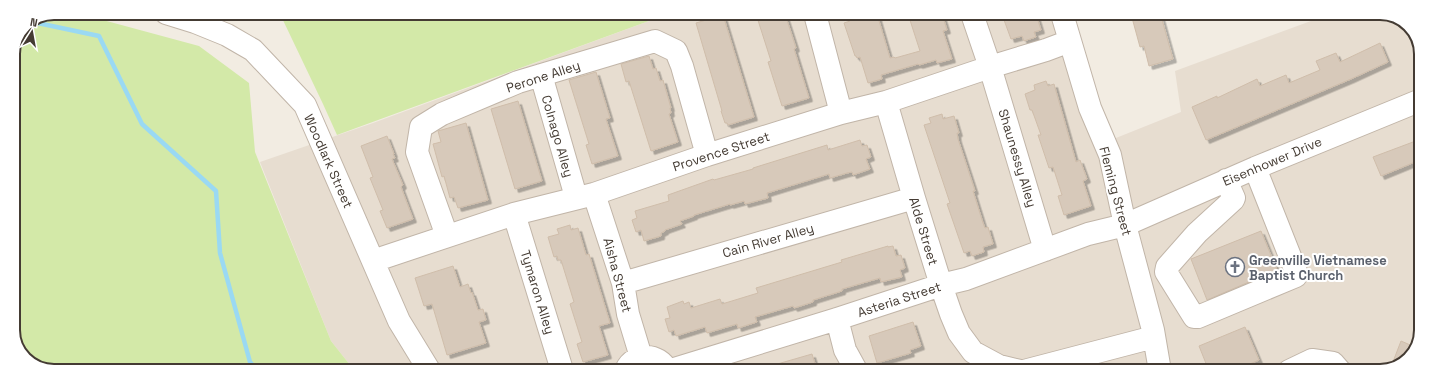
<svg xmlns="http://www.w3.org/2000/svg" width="1434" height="384" viewBox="0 0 1434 384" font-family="'Space Grotesk',sans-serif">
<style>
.residential{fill:#e7ddd0}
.green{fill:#d3e9a8}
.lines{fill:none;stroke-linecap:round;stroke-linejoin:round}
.stream{stroke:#9ad9f3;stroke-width:4.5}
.building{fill:#d7c9ba;stroke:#cfbdaa;filter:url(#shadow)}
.minor-casing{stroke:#c1b5a8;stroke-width:24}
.minor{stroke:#fff;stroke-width:22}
.labels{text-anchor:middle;stroke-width:4;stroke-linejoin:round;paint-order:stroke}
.street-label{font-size:13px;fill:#443b33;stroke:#fff}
.worship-label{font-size:13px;font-weight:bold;fill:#5b616d;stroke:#fff;text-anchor:start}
.rim{fill:none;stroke:#443b33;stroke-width:2}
</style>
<defs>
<filter id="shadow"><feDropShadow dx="3.5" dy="3.5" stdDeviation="0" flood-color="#0004"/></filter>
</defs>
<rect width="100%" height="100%" fill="#f2ece2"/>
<path class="residential" d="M668 14H1053L1096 146 1181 112 1175 71 1330 14H1390L1411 27 1421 51 1420 340 1405 362 1380 371 354 370 331 341 260 162 373 123Z"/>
<path class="green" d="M54 13H77L199 46 249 83 255 152 331 341 354 370H44L23 357 13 333V54L25 25Z
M294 13 668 14 337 135 323 104 281 16Z"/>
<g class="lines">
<path class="stream" d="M33 22 99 36 142 124 216 191 220 253 250 362 257 370"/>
</g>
<path class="building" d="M756 14H785L796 48 794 49 809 98 782 106 768 62 771 61Z
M848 14H877L890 58 894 57 895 58 920 51 908 14H942L947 30 943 31 952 59 937 63 936 60 919 65 918 64 881 75 882 79 868 83 860 57 857 58 856 56H855L844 23 850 21Z
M1014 14H1036L1041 30 1034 32 1036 37 1024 41 1022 36 1011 39 1004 20 1008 19 1007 16Z
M1131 14H1145L1146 20 1161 16 1173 59 1149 66 1144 46 1140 47Z
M723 15 754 117 728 125 727 123H725L721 111H722L696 23Z
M1380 43 1388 62 1351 79 1206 140 1192 107 1217 96V98L1257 79 1260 86 1286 75 1289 83 1320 70 1316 61 1336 53 1340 62Z
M649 56 653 69 656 68 660 81 663 80 671 108H670L671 113 669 114 678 142 651 151 629 81 626 82 621 64Z
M596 72 610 118 606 119 618 156 592 164 586 145 589 144 569 80Z
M1046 81 1048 86 1054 84 1076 162 1080 160 1087 179 1083 181 1091 206 1064 215 1058 196 1062 195 1053 167 1049 168 1038 135H1041L1032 110H1030L1025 94 1035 90 1034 85Z
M518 101 542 181 515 189 491 109Z
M942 114 943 119 954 116 959 133H957L958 139 975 191H973L983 223 985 228 988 227 993 244 983 247 984 252 972 256 970 251 964 253 947 204 950 203 924 125 931 123 929 118Z
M466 123 488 200 458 208 454 197 450 198 444 176 442 177 433 144 441 142 438 131Z
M387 136 394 154H393L395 158 392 159 403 185 401 187 413 219 387 228 380 211 383 210 370 178 373 177 361 146Z
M1421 139 1420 160 1381 176 1373 157Z
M860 140 862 146 867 145 871 157 866 159 870 169 853 175 852 172 847 173 830 178 829 174 767 193 768 198 745 204 744 201 730 205V204L694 215V216L680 221 682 224 665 230V231L661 233V236L644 241 641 230 636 232 632 220 637 218 635 211 669 201 668 195 713 179 714 180 753 169V168L827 145 828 150Z
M570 225 571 230 578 228 586 255 589 254 610 323 599 326 608 355 583 362 577 344 582 342 570 304 574 302 561 260H558L557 256 554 257 548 237 559 234 557 229Z
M1261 231 1277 270 1207 300 1191 259Z
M888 246V247L893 246 896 256 901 255 905 268 900 270 902 277 881 282 880 278 842 289V291L813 300V302L794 308 793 306 755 317 757 322 738 328 737 324 707 333 705 327 676 336 674 330 669 332 665 319 670 318 667 307 683 301 684 304 689 302 691 308 720 299 722 304 758 293 756 288 842 262 841 260Z
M453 266 460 287 468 284 471 293 472 292 478 310 483 309 486 320 479 322 486 343 447 355 432 304 424 306 415 278Z
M913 322 921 346 910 350 911 353 877 363 869 336Z
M1245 327 1259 360 1234 371H1209L1199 346Z
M1401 341 1415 347 1405 362 1391 367Z
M812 354 817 370H768L767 367Z"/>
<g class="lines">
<defs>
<path id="minor" d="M166 13 195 22 227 35 253 50 305 105 399 321 429 370
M815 14 841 113
M972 14 990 67 1045 250
M1062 14 1090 108 1110 155 1125 225 1153 330 1160 371
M541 75 576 197
M886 102 914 198 941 285 951 314 959 333 973 352 999 366 1020 371
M1226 180 1234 198 1233 200 1197 233 1167 267 1166 272 1194 317H1198L1296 276 1297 274 1255 168
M594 194 623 283 628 314 641 357
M514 214 562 370
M447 236 417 152 421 127 442 114 518 82 655 41 676 51 682 66 707 155
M373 261 514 214 594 194 707 155 841 113 886 102 990 67 1046 50 1070 41
M623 283 914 198
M837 319 845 350 856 370
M626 370C634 352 659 353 667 370
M671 370 837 319 941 285 966 279 1088 234 1125 225 1255 168 1421 100
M1024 371 1154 337
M1289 371 1312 360 1333 363 1340 371"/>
</defs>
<use href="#minor" class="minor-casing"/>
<use href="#minor" class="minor"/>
</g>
<defs>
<symbol id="church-ring" viewBox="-11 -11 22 22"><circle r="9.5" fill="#fff" stroke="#6b7280" stroke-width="1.5"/><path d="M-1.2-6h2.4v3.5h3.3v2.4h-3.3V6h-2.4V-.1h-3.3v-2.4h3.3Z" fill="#6b7280"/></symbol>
</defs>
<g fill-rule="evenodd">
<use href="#church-ring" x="1224" y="256" width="22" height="22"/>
</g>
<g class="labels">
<g class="street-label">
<text transform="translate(543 76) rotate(-18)" y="5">Perone Alley</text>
<text transform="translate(558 136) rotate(74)" y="5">Colnago Alley</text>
<text transform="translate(721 151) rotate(-18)" y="5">Provence Street</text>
<text transform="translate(1018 158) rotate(73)" y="5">Shaunessy Alley</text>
<text transform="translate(329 161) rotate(66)" y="5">Woodlark Street</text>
<text transform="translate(1272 161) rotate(-23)" y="5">Eisenhower Drive</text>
<text transform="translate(1116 191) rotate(75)" y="5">Fleming Street</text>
<text transform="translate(924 231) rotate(73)" y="5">Alde Street</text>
<text transform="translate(768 240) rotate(-16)" y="5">Cain River Alley</text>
<text transform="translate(618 275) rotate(75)" y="5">Aisha Street</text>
<text transform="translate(538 292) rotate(73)" y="5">Tymaron Alley</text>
<text transform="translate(899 299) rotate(-18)" y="5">Asteria Street</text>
</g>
<g class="worship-label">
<text x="1249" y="265">Greenville Vietnamese<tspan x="1249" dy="15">Baptist Church</tspan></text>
</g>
</g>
<path d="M0 0H1434V384H0ZM54 20H1380A34 34 0 0 1 1414 54V330A34 34 0 0 1 1380 364H54A34 34 0 0 1 20 330V54A34 34 0 0 1 54 20Z" fill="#fff" fill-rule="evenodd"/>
<path class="rim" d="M54 20H1380A34 34 0 0 1 1414 54V330A34 34 0 0 1 1380 364H54A34 34 0 0 1 20 330V54A34 34 0 0 1 54 20Z"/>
<g transform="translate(32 32) rotate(11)" stroke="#ffffff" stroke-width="3" paint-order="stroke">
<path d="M0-3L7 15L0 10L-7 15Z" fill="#443b33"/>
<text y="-6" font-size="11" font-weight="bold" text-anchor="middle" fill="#443b33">N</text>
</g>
</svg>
